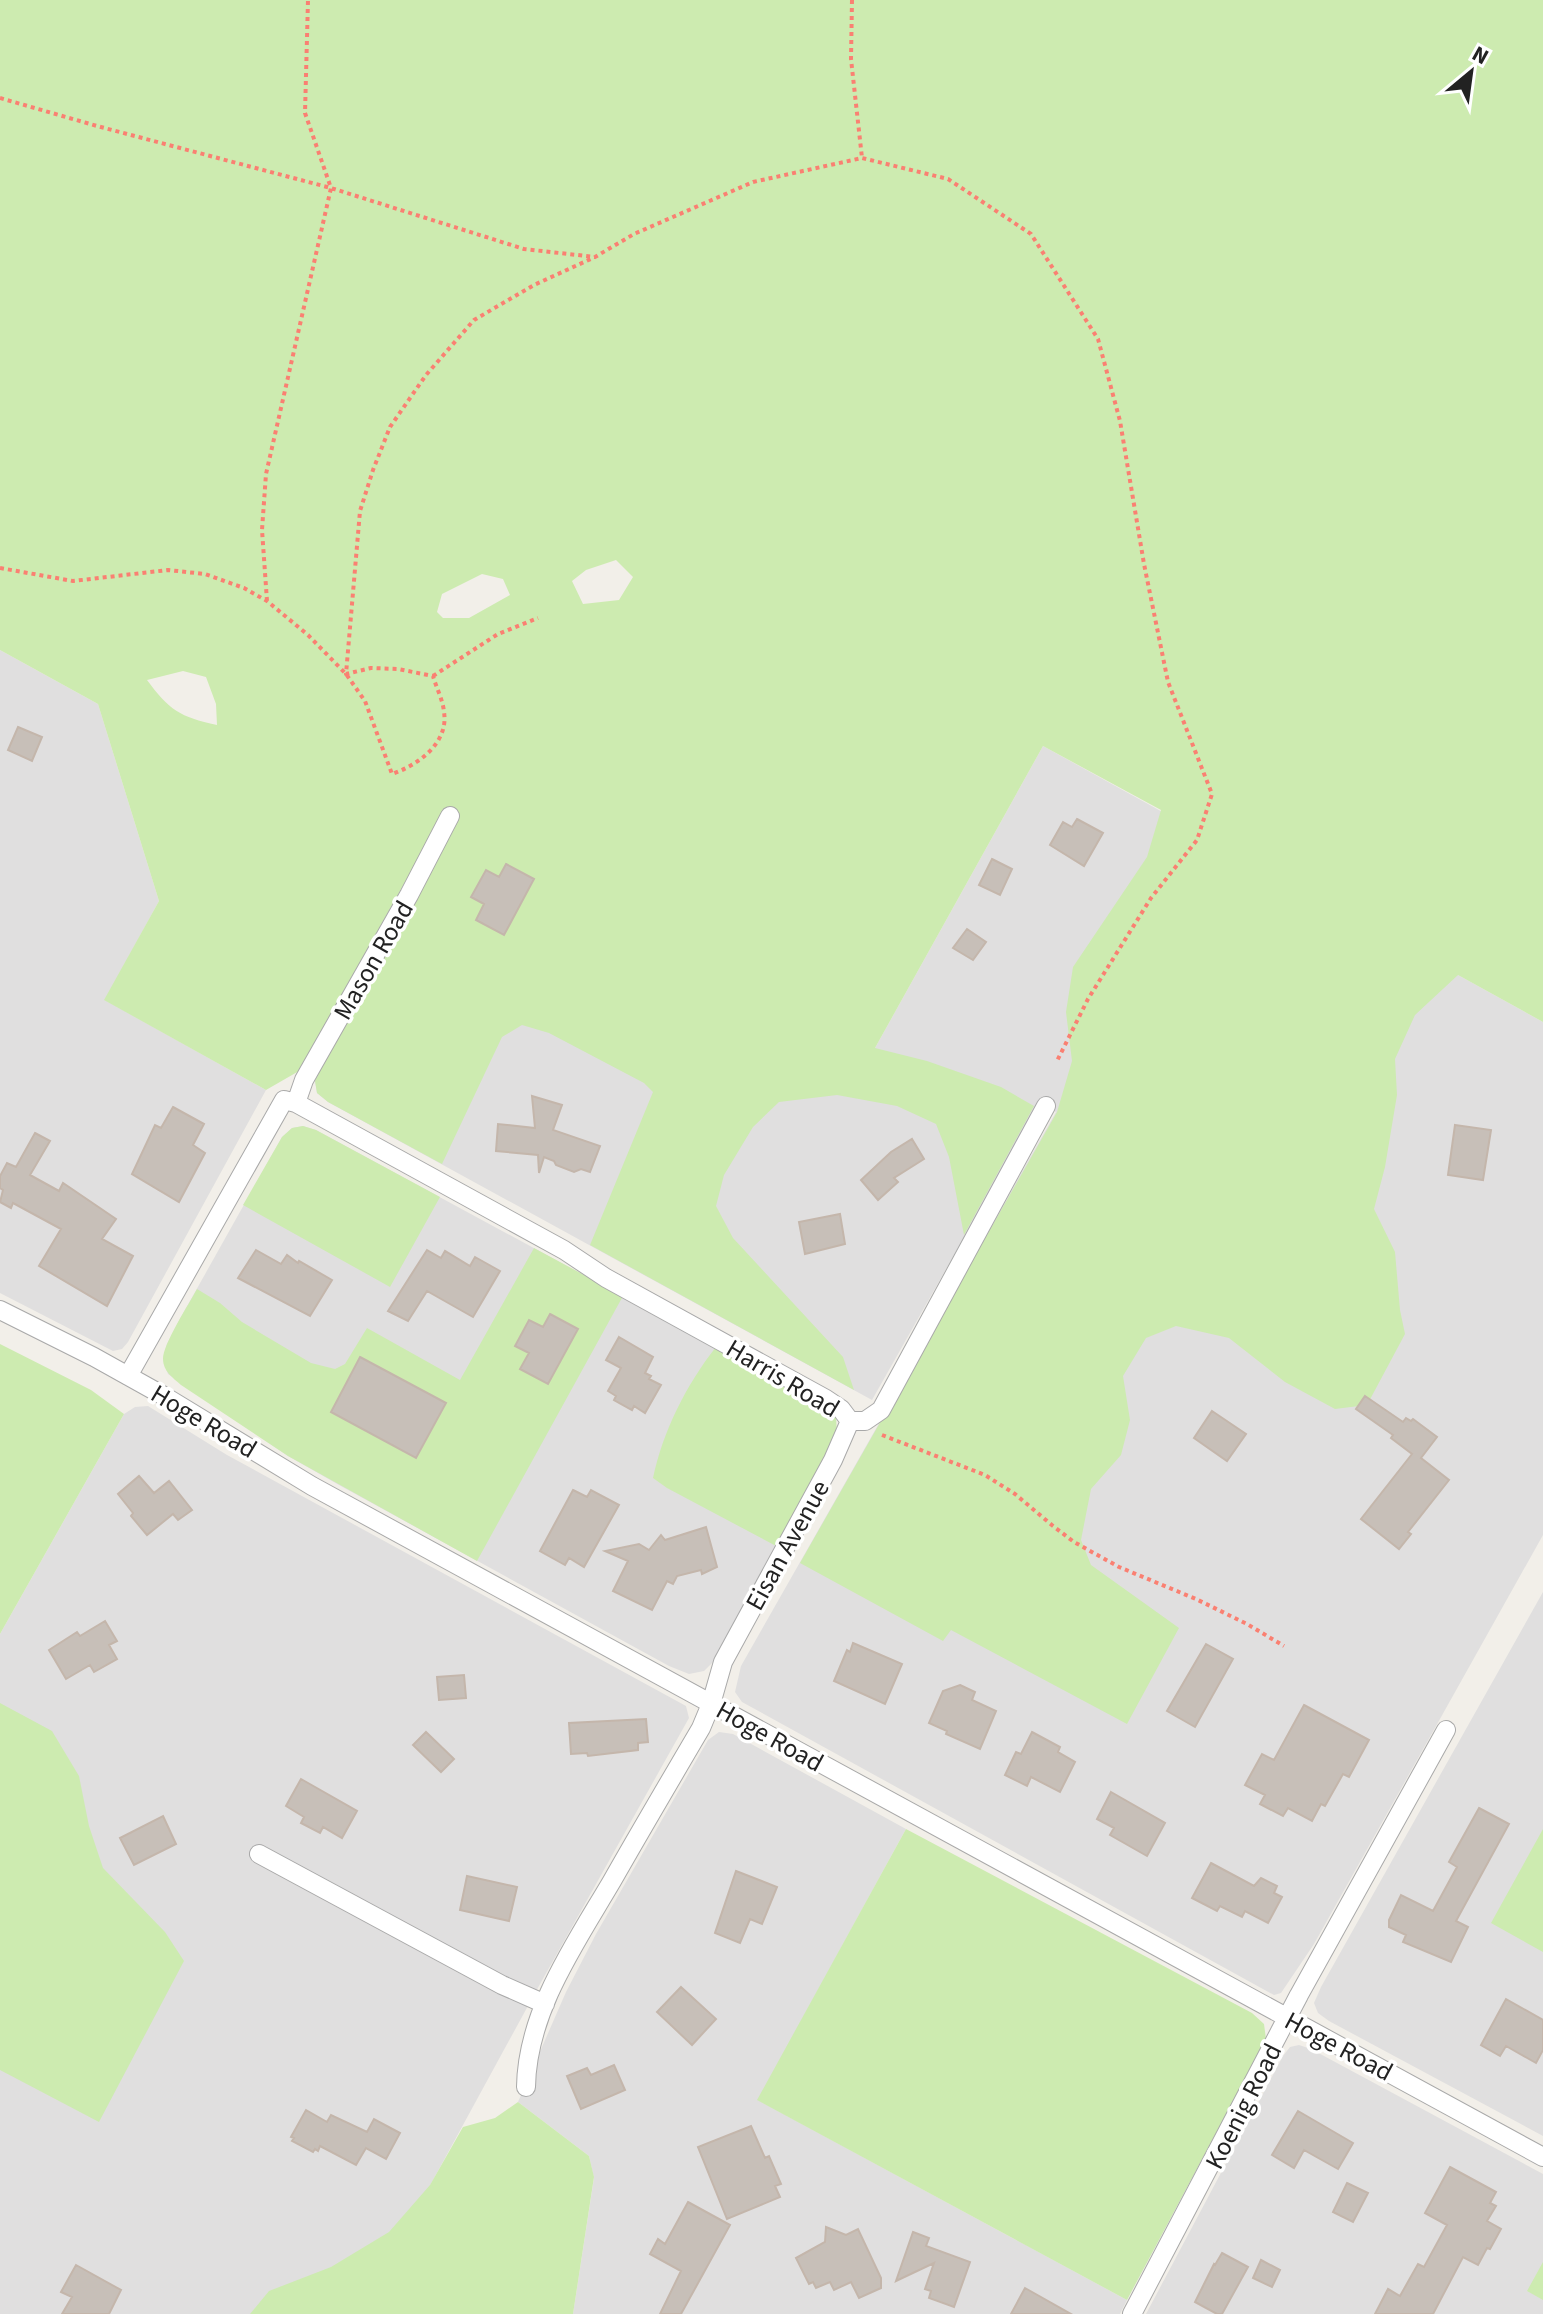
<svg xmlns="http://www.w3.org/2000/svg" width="1543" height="2314" viewBox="0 0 1543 2314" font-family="'Source Sans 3',sans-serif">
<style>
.residential{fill:#e0dfdf}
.grass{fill:#cdebb0;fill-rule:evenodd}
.building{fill:#c7bfb8;stroke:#c4b6ab;stroke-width:2}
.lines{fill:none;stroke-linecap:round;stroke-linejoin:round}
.street-casing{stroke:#a9a9a9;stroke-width:20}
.path{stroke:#fa8072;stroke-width:4;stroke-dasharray:4 4;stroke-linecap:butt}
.street{stroke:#fff;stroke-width:18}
.labels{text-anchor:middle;stroke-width:7;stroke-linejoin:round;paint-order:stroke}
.street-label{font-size:26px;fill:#222;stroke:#fff}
</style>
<rect width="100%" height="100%" fill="#f2efe9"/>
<path class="residential" d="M0 650 98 704 159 901 105 1000 266 1090 128 1342 122 1349 113 1351 0 1293Z
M1043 746 1543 1022V1535L1314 1944 1281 1993 1274 1995 742 1702 735 1692 741 1666 1056 1112 1040 1103 872 1400 328 1102 317 1093 315 1081 458 816 875 1048Z
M303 1126 316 1130 825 1406 837 1435 715 1660 704 1671 689 1674 669 1666 339 1485 288 1456 168 1374 163 1360 167 1344 181 1317 282 1137 292 1128Z
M148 1406 227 1455 686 1706 689 1718 535 1993 360 2314H0V1634L124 1414 135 1407Z
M1543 1592V2136L1329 2021 1318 2013 1314 2003 1321 1987Z
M719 1732 733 1734 906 1829 758 2100 1127 2300 1120 2314H573L594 2178 589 2156 518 2102 566 1992 596 1934 708 1740Z
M1299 2045 1311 2049 1543 2174V2314H1146L1283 2056 1290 2047Z"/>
<path class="grass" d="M0 0H1543V1022L1458 975 1415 1015 1395 1059 1397 1095 1385 1167 1374 1209 1395 1252 1400 1310 1405 1334 1367 1405 1335 1409 1285 1382 1229 1338 1176 1326 1146 1338 1123 1376 1130 1420 1121 1455 1091 1489 1081 1540 1091 1565 1179 1628 1127 1724 951 1630 943 1641 800 1563 1057 1112 1072 1061 1066 1012 1073 967 1147 857 1161 810 1043 746 875 1048 927 1061 1001 1087 1034 1106 964 1235 949 1157 936 1124 897 1106 837 1095 779 1102 753 1127 724 1175 716 1206 733 1238 843 1357 854 1390 590 1245 653 1092 644 1083 549 1033 522 1025 502 1037 442 1164 328 1102 317 1093 315 1081 324 1061 445 811 299 1071 266 1090 104 1000 159 901 98 704 0 650ZM616 560 633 577 619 600 583 604 572 581 586 570ZM482 574 503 579 510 595 469 618H443L437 612 442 594ZM183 671 206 677 216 704 217 725C180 717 169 710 147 680Z
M303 1126 316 1130 440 1197 390 1287 243 1205 282 1137 292 1128Z
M534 1248 623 1296 477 1561 288 1456 181 1385C173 1378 163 1371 163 1359 163 1344 189 1304 197 1289L220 1303 242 1322 311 1363 335 1369 345 1364 367 1328 460 1380Z
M0 1344 91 1390 124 1414 0 1634Z
M716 1347 825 1406 836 1416 837 1435 778 1547 667 1488 653 1478C663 1431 686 1385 716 1347Z
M0 1703 52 1731 79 1776 89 1826 103 1868 165 1932 184 1961 99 2122 0 2070Z
M906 1829 1252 2013 1264 2024 1266 2039 1127 2300 757 2100Z
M1543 1829V1952L1491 1923Z
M518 2102 589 2156 594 2177 573 2314H250L269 2291 331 2267 389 2232 430 2185 463 2127 495 2118Z
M1543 2262V2300L1527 2291Z"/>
<path class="building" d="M18 727 42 737 32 761 8 750Z
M1077 819 1103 833 1084 866 1050 845 1063 822 1072 827Z
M992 859 1012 869 1000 895 979 885Z
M506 864 534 879 504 935 476 920 484 904 471 897 486 870 499 877Z
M967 929 986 942 973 960 953 948Z
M532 1096 562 1105 553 1130 600 1146 590 1172 581 1169 574 1172 556 1165 554 1161 544 1157 539 1173 538 1155 496 1151 498 1124 535 1128Z
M173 1107 204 1124 193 1145 205 1153 179 1202 132 1174 155 1125 161 1128Z
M1455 1125 1491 1130 1483 1180 1448 1175Z
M35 1133 50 1141 30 1175 59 1191 63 1183 116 1219 102 1239 133 1256 107 1306 39 1266 61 1229 13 1203 11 1208 0 1202 3 1190 0 1188V1176L7 1163 16 1167Z
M912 1139 924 1159 894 1178 898 1182 878 1200 861 1180 891 1152Z
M840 1214 845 1244 805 1254 799 1222Z
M256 1250 281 1264 287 1255 298 1263 299 1261 332 1280 310 1316 238 1278Z
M427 1250 441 1258 445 1251 470 1266 475 1257 500 1271 473 1317 427 1291 408 1321 388 1311Z
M550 1314 578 1329 548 1384 520 1369 529 1353 515 1346 529 1320 543 1327Z
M619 1337 653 1357 645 1373 651 1376 649 1379 661 1385 645 1413 634 1406 632 1410 614 1400 616 1396 608 1391 621 1368 606 1360Z
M360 1357 446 1403 416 1458 331 1412Z
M1365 1396 1403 1422 1406 1418 1411 1421 1413 1419 1437 1437 1421 1458 1449 1480 1408 1532 1411 1534 1399 1549 1361 1519 1412 1454 1391 1438 1393 1435 1356 1409Z
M1212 1411 1246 1434 1227 1461 1194 1438Z
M139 1476 154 1493 169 1481 192 1510 178 1520 173 1514 147 1535 131 1516 133 1513 118 1494Z
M573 1490 587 1497 591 1490 619 1505 584 1567 569 1558 565 1565 540 1551Z
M706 1527 717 1567 702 1574 701 1570 677 1576 673 1584 667 1581 652 1610 613 1591 628 1561 605 1551 639 1544 649 1550 661 1535 665 1540Z
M105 1621 117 1641 109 1645 117 1659 94 1672 90 1665 66 1679 49 1650 77 1632 80 1636Z
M853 1643 902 1664 885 1704 834 1681 847 1650 850 1652Z
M1206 1644 1233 1659 1195 1727 1167 1711Z
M464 1675 466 1698 439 1700 437 1677Z
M960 1685 975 1692 972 1700 996 1711 980 1749 946 1734 947 1731 929 1723 943 1691Z
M1304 1705 1369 1740 1349 1777 1343 1774 1325 1806 1321 1804 1312 1821 1288 1808 1283 1816 1260 1804 1265 1795 1245 1785 1262 1754 1274 1760Z
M646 1719 648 1742 638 1743V1750L588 1756 587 1753 571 1754 569 1723Z
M426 1732 454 1759 441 1772 413 1745Z
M1032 1732 1060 1747 1058 1752 1075 1762 1060 1792 1031 1777 1027 1786 1005 1775 1016 1752 1021 1754Z
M301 1779 357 1811 342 1838 323 1827 320 1833 301 1823 304 1817 286 1806Z
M1111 1792 1165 1823 1147 1856 1110 1835 1114 1828 1097 1819Z
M1479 1808 1509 1824 1456 1921 1468 1927 1451 1962 1403 1942 1406 1935 1389 1927V1920L1401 1895 1433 1911 1457 1867 1449 1862Z
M163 1816 176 1844 134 1865 120 1838Z
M1211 1863 1254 1886 1261 1878 1277 1886 1274 1893 1282 1897 1268 1923 1245 1911 1242 1917 1220 1906 1217 1911 1192 1898Z
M736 1871 777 1887 762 1924 750 1919 740 1943 715 1933Z
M467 1876 517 1887 509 1921 460 1910Z
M681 1987 716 2019 692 2045 657 2012Z
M1506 1999 1543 2020V2050L1536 2063 1506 2046 1500 2056 1481 2045Z
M614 2065 625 2090 581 2109 567 2076 587 2068 591 2075Z
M306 2110 327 2122 331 2115 367 2132 374 2119 400 2133 386 2159 366 2148 356 2165 320 2146 318 2151 315 2149 313 2152 292 2141 294 2138 291 2137Z
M1298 2111 1353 2143 1338 2169 1304 2150 1294 2168 1272 2155Z
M751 2126 765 2158 769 2156 781 2184 775 2186 780 2197 727 2219 698 2147Z
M1450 2167 1496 2192 1490 2203 1496 2206 1487 2221 1501 2229 1490 2249 1487 2248 1478 2265 1463 2257 1433 2314H1375L1388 2289 1400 2296 1418 2264 1424 2267 1447 2225 1425 2213Z
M1347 2183 1368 2193 1353 2222 1333 2212Z
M688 2202 730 2225 681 2314H660L681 2271 650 2254 658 2239 665 2244Z
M826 2227 846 2235 858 2229 881 2278V2288L859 2298 851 2282 834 2290 830 2282 816 2288 813 2282 809 2284 796 2258 825 2242Z
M913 2232 929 2238 926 2246 970 2262 954 2307 929 2298 931 2291 925 2289 934 2263 896 2281Z
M1222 2253 1248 2267 1222 2314H1217L1195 2302 1214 2264 1215 2265Z
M1261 2260 1280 2270 1272 2287 1253 2278Z
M76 2265 121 2290 109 2314H62L72 2297 61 2292Z
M1025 2288 1071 2314H1011Z"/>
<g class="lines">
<defs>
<path id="street" d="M296 1103 304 1080 409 895 450 816
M0 1310 94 1357 164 1396 312 1486 1543 2157
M128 1376 284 1100 296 1103 564 1250 606 1278 826 1399 841 1409 850 1421
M850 1421H865L881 1410 1046 1106
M259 1854 502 1985 545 2004
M526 2087C527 2012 575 1944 612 1881 641 1830 671 1779 701 1728L711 1704 723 1662 833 1460 850 1421
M1132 2314 1299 1995 1446 1730"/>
</defs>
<use href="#street" class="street-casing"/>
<path class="path" d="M852 0 851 59 862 158
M0 98 97 126 331 188 524 249 595 257 634 234 753 182 862 158 948 179 1031 234 1098 339 1120 421 1144 564 1168 682 1212 794 1197 840 1151 898 1088 999 1056 1063
M0 568 73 581 168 570 205 574 244 588 267 601 308 635 346 674 365 701 392 774C418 765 449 743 444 712 443 700 436 687 433 676L398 669 371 668 346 674 360 511 373 470 390 427 426 375 474 320 534 285 595 257
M267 601 262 530 266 474 331 188 305 113 308 0
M433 676 498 634 538 618
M882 1435 985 1475 1015 1494 1053 1526 1074 1542 1119 1567 1196 1599 1247 1624 1284 1646"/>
<use href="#street" class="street"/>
</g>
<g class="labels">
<g class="street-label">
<text transform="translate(373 960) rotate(-60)" y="9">Mason Road</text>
<text transform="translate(783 1378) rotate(31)" y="9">Harris Road</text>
<text transform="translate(204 1421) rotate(31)" y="9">Hoge Road</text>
<text transform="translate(787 1545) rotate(-61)" y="9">Eisan Avenue</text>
<text transform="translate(770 1736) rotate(29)" y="9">Hoge Road</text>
<text transform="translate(1339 2046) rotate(28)" y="9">Hoge Road</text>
<text transform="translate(1243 2106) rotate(-63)" y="9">Koenig Road</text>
</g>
</g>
<g transform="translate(1471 72) rotate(29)" stroke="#ffffff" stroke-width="6" paint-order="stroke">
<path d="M0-6L14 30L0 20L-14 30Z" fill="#222222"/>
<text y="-12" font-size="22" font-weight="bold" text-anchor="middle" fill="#222222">N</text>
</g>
</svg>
